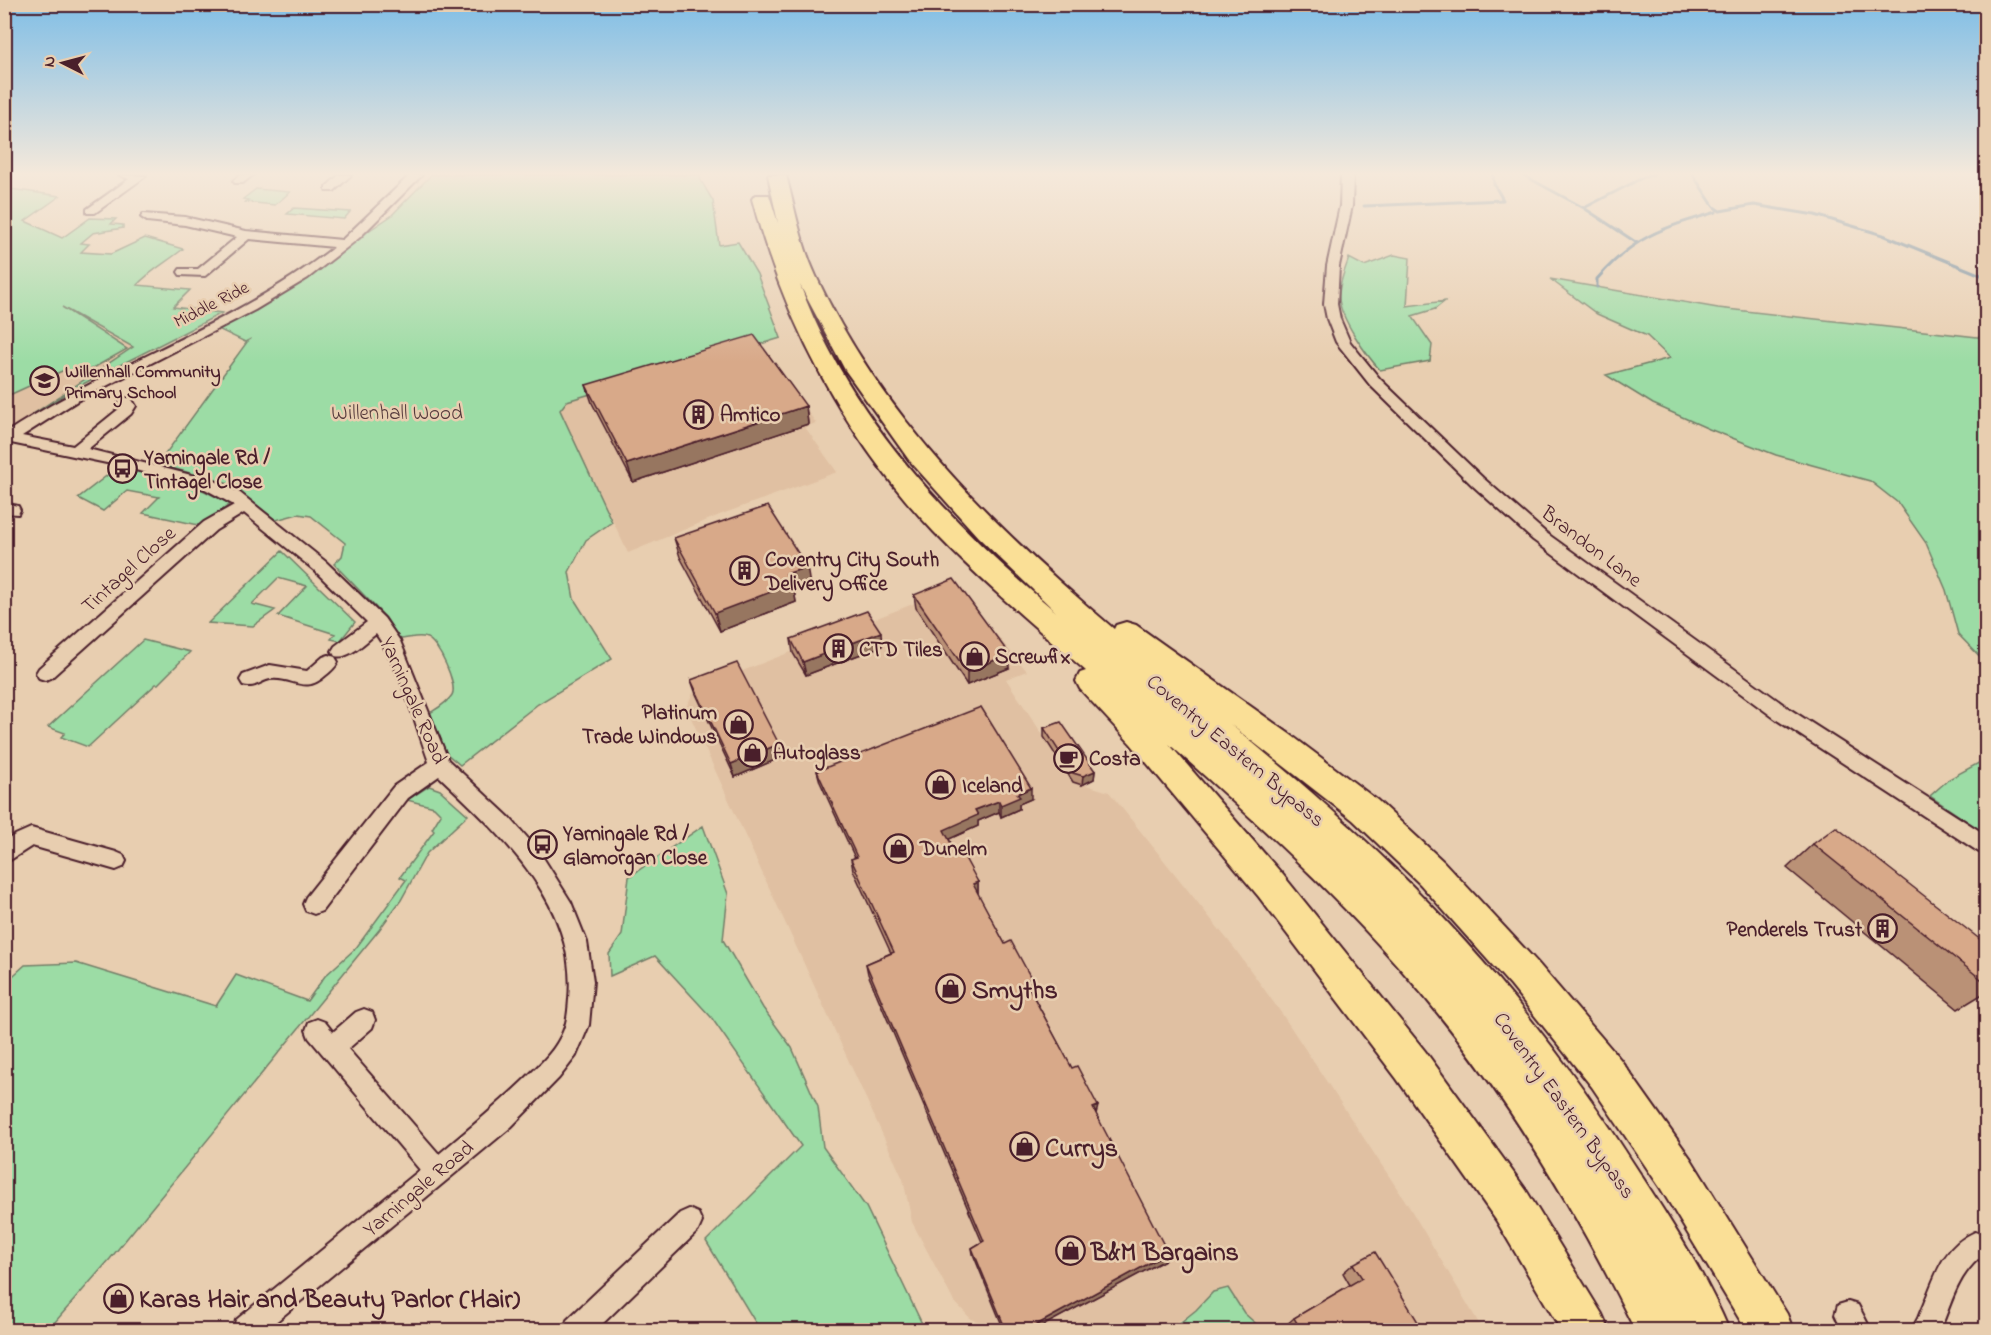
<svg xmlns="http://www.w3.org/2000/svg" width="1991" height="1335" viewBox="0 0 1991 1335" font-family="'Indie Flower',sans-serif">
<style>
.built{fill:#e0c0a2}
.green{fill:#9cdca5;stroke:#737e68;stroke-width:1.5}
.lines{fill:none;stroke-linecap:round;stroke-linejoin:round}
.stream{stroke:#6d879a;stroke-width:3}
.minor-casing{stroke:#4a1f2b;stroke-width:4}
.trunk-casing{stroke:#4a1f2b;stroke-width:4}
.minor{fill:#e8ceb0;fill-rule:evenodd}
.trunk{fill:#fadf96;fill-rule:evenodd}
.wall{fill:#ba9176;stroke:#4a1f2b;stroke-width:1.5}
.shaded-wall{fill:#977660;stroke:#4a1f2b;stroke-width:1.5}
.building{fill:#d8a989;stroke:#4a1f2b;stroke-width:1.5}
.labels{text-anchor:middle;stroke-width:5;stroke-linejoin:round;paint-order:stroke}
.far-street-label{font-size:18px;fill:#4a1f2b;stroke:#e8ceb0}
.far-poi-label{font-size:18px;font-weight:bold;fill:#4a1f2b;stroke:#e8ceb0;text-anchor:start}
.park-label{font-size:21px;fill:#563b3d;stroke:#e8ceb0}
.poi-label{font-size:21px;font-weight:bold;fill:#4a1f2b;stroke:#e8ceb0;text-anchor:start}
.street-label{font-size:21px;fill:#4a1f2b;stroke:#e8ceb0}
.near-poi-label{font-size:26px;font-weight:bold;fill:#4a1f2b;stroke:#e8ceb0;text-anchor:start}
</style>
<rect width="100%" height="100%" fill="#e8ceb0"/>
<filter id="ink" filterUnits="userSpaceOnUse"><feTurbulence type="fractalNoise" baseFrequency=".0167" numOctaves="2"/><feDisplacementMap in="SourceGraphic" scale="12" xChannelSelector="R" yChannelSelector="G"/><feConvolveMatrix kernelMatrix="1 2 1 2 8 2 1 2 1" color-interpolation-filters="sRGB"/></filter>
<g filter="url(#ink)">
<path class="built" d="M5 274 133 347 5 433Z
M759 345 816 423 805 427 837 472 722 514 628 553 560 410 567 401Z
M956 587 1027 671 1006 679 1073 781 1109 792 1235 949 1282 1014 1408 1205 1483 1330H1263L1244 1313 1227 1288 1213 1292 1196 1310 1165 1330H1004L1002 1324 987 1326 971 1319 953 1300 912 1222 903 1179 686 707 693 693 704 686Z"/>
<path class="green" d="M431 175H701L700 179 713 201 719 245 738 242 757 274 781 338 567 401 560 410 612 522 586 540 569 572 574 599 612 659 538 704 460 765 446 753 430 713C438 708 447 703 452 695 458 685 438 642 427 638 418 634 409 639 399 639L386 618 334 564 342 556 345 543 311 516 298 514 276 520 229 484 158 464 247 342 251 339 245 342 218 329 308 277 337 257 358 238 391 216Z
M10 189 60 196 25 221 62 238 90 218 116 219 111 224 123 225V228L93 233 81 243 89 244 81 252 111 254 145 238 183 249C167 262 151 270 137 285L190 290 173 307 222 313 79 386 33 414 133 347 62 307 127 349 81 375 62 371 5 397 4 190Z
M256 189 290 192 275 205 245 202 248 200 243 199Z
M294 208 350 212 344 219 287 214Z
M1394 255 1410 258 1407 306 1445 301 1435 309 1412 316 1432 345 1430 361 1380 370C1367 356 1340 318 1339 298 1338 285 1345 270 1349 258L1364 266Z
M1550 279 1718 308 1986 338V663L1958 634 1946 590 1926 543 1898 503 1870 481 1776 455 1709 429 1653 404 1606 375 1670 358 1647 336 1597 314Z
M118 467 191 484 230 504 203 526 143 513 159 497 127 491 103 511 78 498Z
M282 551 355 622 340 641 331 639 335 634 278 616 307 586 278 578 252 604 275 610 253 626 208 623Z
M143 640 190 652 158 684H156L88 747 61 737 65 733 48 727Z
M1986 759V834L1930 796 1949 779Z
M429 786 440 790 468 815 427 853 401 900 379 930 110 1259 48 1330H5V983L25 965 76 963 216 1006 236 975 307 1001 325 976 356 948 406 880 400 877 434 831 432 829 441 814 434 807 407 800Z
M703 826 728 894 723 940 763 1008 792 1048 818 1107 823 1147 866 1207 925 1330H760L706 1241 801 1146 711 1017 655 956 610 976 609 954 622 935 629 877Z
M1228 1288 1244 1313 1263 1330H1171L1196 1310 1213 1292Z"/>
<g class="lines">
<path class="stream" d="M1523 175 1584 208 1637 243
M1693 175 1714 207 1720 211 1754 205 1815 215 1883 235 1986 277
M1364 206 1503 200 1494 184 1493 175
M1584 208 1644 177 1653 175
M1597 287V279C1634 236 1663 228 1716 212"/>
<defs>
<path id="minor" d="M119 175 146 176 95 213H87V209L129 179Z
M240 175H253L243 183H235L233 181Z
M339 175H351L334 191H326V187Z
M410 175H422L359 238 308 278 255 310 77 401 22 436 73 446 120 408 119 401 121 398H131L136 406 131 414 88 449 215 481 240 493 326 562 384 618 400 641 448 760 509 817 539 851 571 902 587 942 593 981 589 1025 576 1056 559 1078 511 1127 266 1330H233L236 1320 420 1170 309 1038 306 1030 309 1022 317 1019 325 1022 333 1032 356 1012 364 1009 372 1012 375 1020 372 1028 348 1049 439 1154C468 1130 497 1106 525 1079 537 1067 552 1054 560 1038 567 1026 568 1013 569 999 578 904 501 835 439 776L408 798 322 911 314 914 306 911 303 904 306 897 394 786 429 762C415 723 400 667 376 634 365 642 349 660 335 656L332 651 335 646 367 622 314 570 244 513 216 530 51 678 45 680 39 678 36 673 39 668 204 522 234 505 205 489 121 466 11 443 4 446V434C110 364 235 325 334 247L249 239 205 276 180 275 178 272 180 269H198L237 237 185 225 147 221 141 217 143 214 185 217 246 231 342 240Z
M1341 175H1353L1352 206 1339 266 1337 304 1340 319 1350 342 1380 379 1483 478 1545 532 1791 710 1986 835V855L1979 852 1777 720 1533 540 1472 485 1370 385 1336 342 1327 319 1324 304 1327 266 1340 206Z
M4 503 18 506 20 510 18 514 4 513Z
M329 655 335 657 338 662C335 668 330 672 325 676 304 695 293 676 270 679 260 681 254 689 243 685L240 680 243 675 270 665 307 671 323 657Z
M31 828 116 852 123 855 126 861 123 867 116 870 32 846 4 864V842L13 836Z
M689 1209 698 1213 702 1222 698 1231 596 1330H564L567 1320 680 1213Z
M1975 1232 1986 1236V1262L1978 1259C1956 1279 1951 1305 1940 1330H1912C1914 1324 1918 1320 1920 1313 1934 1282 1940 1247 1975 1232Z
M1848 1302 1858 1305 1871 1330H1842L1835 1315 1838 1305Z"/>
<path id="trunk" d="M768 175H786C795 209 801 244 816 276 882 418 996 529 1114 629L1116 625 1126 622 1136 625 1291 735 1377 800 1444 862 1537 962 1620 1059 1691 1159 1787 1314 1793 1330H1746L1661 1189 1592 1087 1511 986 1420 884 1353 820 1230 724C1286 770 1342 817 1394 868 1488 959 1569 1062 1639 1172 1670 1220 1707 1277 1729 1330H1635C1571 1200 1494 1074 1397 965 1327 886 1248 814 1169 744L1283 875 1425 1051 1526 1190 1602 1314 1609 1330H1561L1496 1220 1397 1079 1259 897 1131 744 1080 689 1076 681 1080 673 1086 671C1034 626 982 582 934 532 846 439 784 322 752 199L755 195H769L778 223ZM800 285 845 370 909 460 978 537 1056 612C948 521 851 419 800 285Z"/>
</defs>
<use href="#minor" class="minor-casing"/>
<use href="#trunk" class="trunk-casing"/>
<use href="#minor" class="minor"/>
<use href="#trunk" class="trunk"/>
</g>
<path class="wall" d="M586 385 806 406 808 424 633 482 592 403Z
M674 538 810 585 794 591 796 602 720 631 680 557Z
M914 595 1009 668 967 685 916 608Z
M791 639 882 646 806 675 793 653Z
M691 680 782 757 735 777 696 694Z
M1044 728 1095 771 1094 779 1082 785 1073 782 1044 737Z
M817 771 1031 799 1019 804V809L1001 817 999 812 978 821V826L949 839 955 851 978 882V893H977L1005 944 1031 978 1030 988H1029L1096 1114 1165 1260 1035 1330H1004L973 1254 972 1248 982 1242 868 974 866 964 891 953 853 870 851 859 855 858 820 782Z
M1813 844 1986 944V992L1958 1009 1787 868Z
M1353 1264 1423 1330H1288L1285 1326 1294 1318 1350 1285 1343 1273Z"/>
<path class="shaded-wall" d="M806 406 808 424 633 482 627 464Z
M807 567 810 585 794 591 796 602 720 631 715 613 786 574Z
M881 632 882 646 806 675 803 662Z
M1009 654V668L967 685V672Z
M779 744 782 757 735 777 731 764Z
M1095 771 1094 779 1082 785 1083 776Z
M1031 788V799L1019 804V809L1001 817V805L1017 794Z
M999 801V812L978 821V826L945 841 944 830 975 810Z
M978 882V893L973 895V884Z
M1031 978 1030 988 1025 991V981Z
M1098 1106 1096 1114 1093 1108Z
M1168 1253 1165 1260 1035 1330H1027Z"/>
<path class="building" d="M754 335 806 406 627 464 586 385Z
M768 506 807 567 786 574 792 584 715 613 674 538Z
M954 579 1009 654 967 672 914 595Z
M867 611 881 632 803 662 791 639Z
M737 663 779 744 731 764 691 680Z
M981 707 1031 788 1017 794 1020 797 1001 805 999 801 975 810 978 815 944 830 955 851 960 849 978 882 973 884 1005 944 1011 941 1031 978 1025 981 1072 1068 1077 1066 1098 1106 1093 1108 1168 1253 1027 1330H1006L972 1248 984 1241 866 964 894 952 851 859 857 857 817 771Z
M1061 722 1095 771 1083 776 1073 773 1044 728Z
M1836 827 1986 944V983L1813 844Z
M1375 1252 1423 1330H1301L1294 1318 1362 1278 1353 1264Z"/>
</g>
<linearGradient id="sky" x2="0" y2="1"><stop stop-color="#80bee6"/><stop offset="0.48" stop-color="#f5e9db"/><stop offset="1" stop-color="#f5e9db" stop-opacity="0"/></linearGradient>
<rect width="1991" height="362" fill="url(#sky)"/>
<defs>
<symbol id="school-ring" viewBox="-11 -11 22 22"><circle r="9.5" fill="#e8ceb0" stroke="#4a1f2b" stroke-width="1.5"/><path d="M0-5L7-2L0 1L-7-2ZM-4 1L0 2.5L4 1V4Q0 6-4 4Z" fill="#4a1f2b"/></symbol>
<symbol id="building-ring" viewBox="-11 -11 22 22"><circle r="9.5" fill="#e8ceb0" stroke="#4a1f2b" stroke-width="1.5"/><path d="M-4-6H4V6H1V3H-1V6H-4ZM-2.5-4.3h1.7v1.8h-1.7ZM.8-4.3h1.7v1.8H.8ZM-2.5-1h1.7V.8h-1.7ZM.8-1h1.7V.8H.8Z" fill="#4a1f2b"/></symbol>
<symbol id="bus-ring" viewBox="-11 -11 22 22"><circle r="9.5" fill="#e8ceb0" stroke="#4a1f2b" stroke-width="1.5"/><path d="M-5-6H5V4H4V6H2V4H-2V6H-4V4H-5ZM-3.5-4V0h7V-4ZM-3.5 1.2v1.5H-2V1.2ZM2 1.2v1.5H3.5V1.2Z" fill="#4a1f2b"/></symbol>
<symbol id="shop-ring" viewBox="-11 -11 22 22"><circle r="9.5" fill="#e8ceb0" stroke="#4a1f2b" stroke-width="1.5"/><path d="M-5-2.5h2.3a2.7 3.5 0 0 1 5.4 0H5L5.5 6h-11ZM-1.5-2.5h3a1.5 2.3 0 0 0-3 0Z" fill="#4a1f2b"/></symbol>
<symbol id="cafe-ring" viewBox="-11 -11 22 22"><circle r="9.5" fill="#e8ceb0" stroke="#4a1f2b" stroke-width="1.5"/><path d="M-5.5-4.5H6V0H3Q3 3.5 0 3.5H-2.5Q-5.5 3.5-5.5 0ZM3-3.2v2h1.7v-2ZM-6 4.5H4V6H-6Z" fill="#4a1f2b"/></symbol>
</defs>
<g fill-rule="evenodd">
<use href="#school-ring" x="28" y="364" width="33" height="33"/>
<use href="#building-ring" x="682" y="398" width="33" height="33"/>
<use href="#bus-ring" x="106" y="452" width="33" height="33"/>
<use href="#building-ring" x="728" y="554" width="33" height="33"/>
<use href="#building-ring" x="822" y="632" width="33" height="33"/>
<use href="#shop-ring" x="958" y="640" width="33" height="33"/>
<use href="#shop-ring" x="722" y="708" width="33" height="33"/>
<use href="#shop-ring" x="736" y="736" width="33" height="33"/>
<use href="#cafe-ring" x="1052" y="742" width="33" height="33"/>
<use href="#shop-ring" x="924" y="768" width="33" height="33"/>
<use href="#bus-ring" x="526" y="828" width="33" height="33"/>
<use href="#shop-ring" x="882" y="832" width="33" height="33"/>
<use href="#building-ring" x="1866" y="912" width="33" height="33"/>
<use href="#shop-ring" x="934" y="972" width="33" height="33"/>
<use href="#shop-ring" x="1008" y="1130" width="33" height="33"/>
<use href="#shop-ring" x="1054" y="1234" width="33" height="33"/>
<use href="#shop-ring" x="102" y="1282" width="33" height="33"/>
</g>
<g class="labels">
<g class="far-street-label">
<text transform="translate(211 304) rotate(-27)" y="6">Middle Ride</text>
</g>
<g class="far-poi-label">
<text x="65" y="377">Willenhall Community<tspan x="65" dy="21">Primary School</tspan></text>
</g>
<g class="park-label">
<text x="397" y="419">Willenhall Wood</text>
</g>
<g class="poi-label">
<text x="720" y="421">Amtico</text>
<text x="144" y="464">Yarningale Rd /<tspan x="144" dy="24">Tintagel Close</tspan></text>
<text x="765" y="566">Coventry City South<tspan x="765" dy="24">Delivery Office</tspan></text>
<text x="859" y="656">CTD Tiles</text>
<text x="995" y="663">Screwfix</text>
<text x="717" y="719" text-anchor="end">Platinum<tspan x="717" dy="24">Trade Windows</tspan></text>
<text x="773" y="759">Autoglass</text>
<text x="1089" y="765">Costa</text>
<text x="962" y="792">Iceland</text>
<text x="563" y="840">Yarningale Rd /<tspan x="563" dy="24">Glamorgan Close</tspan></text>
<text x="920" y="855">Dunelm</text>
<text x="1862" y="936" text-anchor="end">Penderels Trust</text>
</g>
<g class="street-label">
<text transform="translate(1592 546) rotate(37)" y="7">Brandon Lane</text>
<text transform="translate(128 569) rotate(-42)" y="7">Tintagel Close</text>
<text transform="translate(414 700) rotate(66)" y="7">Yarningale Road</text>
<text transform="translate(1236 750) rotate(40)" y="7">Coventry Eastern Bypass</text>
<text transform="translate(1565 1105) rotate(54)" y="7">Coventry Eastern Bypass</text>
<text transform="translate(418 1188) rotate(-40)" y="7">Yarningale Road</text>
</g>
<g class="near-poi-label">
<text x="972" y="998">Smyths</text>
<text x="1045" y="1156">Currys</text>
<text x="1091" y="1260">B&amp;M Bargains</text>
<text x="139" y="1307">Karas Hair and Beauty Parlor (Hair)</text>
</g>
</g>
<rect width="1991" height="1335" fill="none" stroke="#e8ceb0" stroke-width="24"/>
<rect x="12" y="12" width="1967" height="1311" fill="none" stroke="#4a1f2b" stroke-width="2" filter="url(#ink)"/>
<g transform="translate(63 63) rotate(276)" stroke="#e8ceb0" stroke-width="4.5" paint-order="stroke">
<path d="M0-4.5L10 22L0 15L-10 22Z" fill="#4a1f2b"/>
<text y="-9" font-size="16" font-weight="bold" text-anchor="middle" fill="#4a1f2b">N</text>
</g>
</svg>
